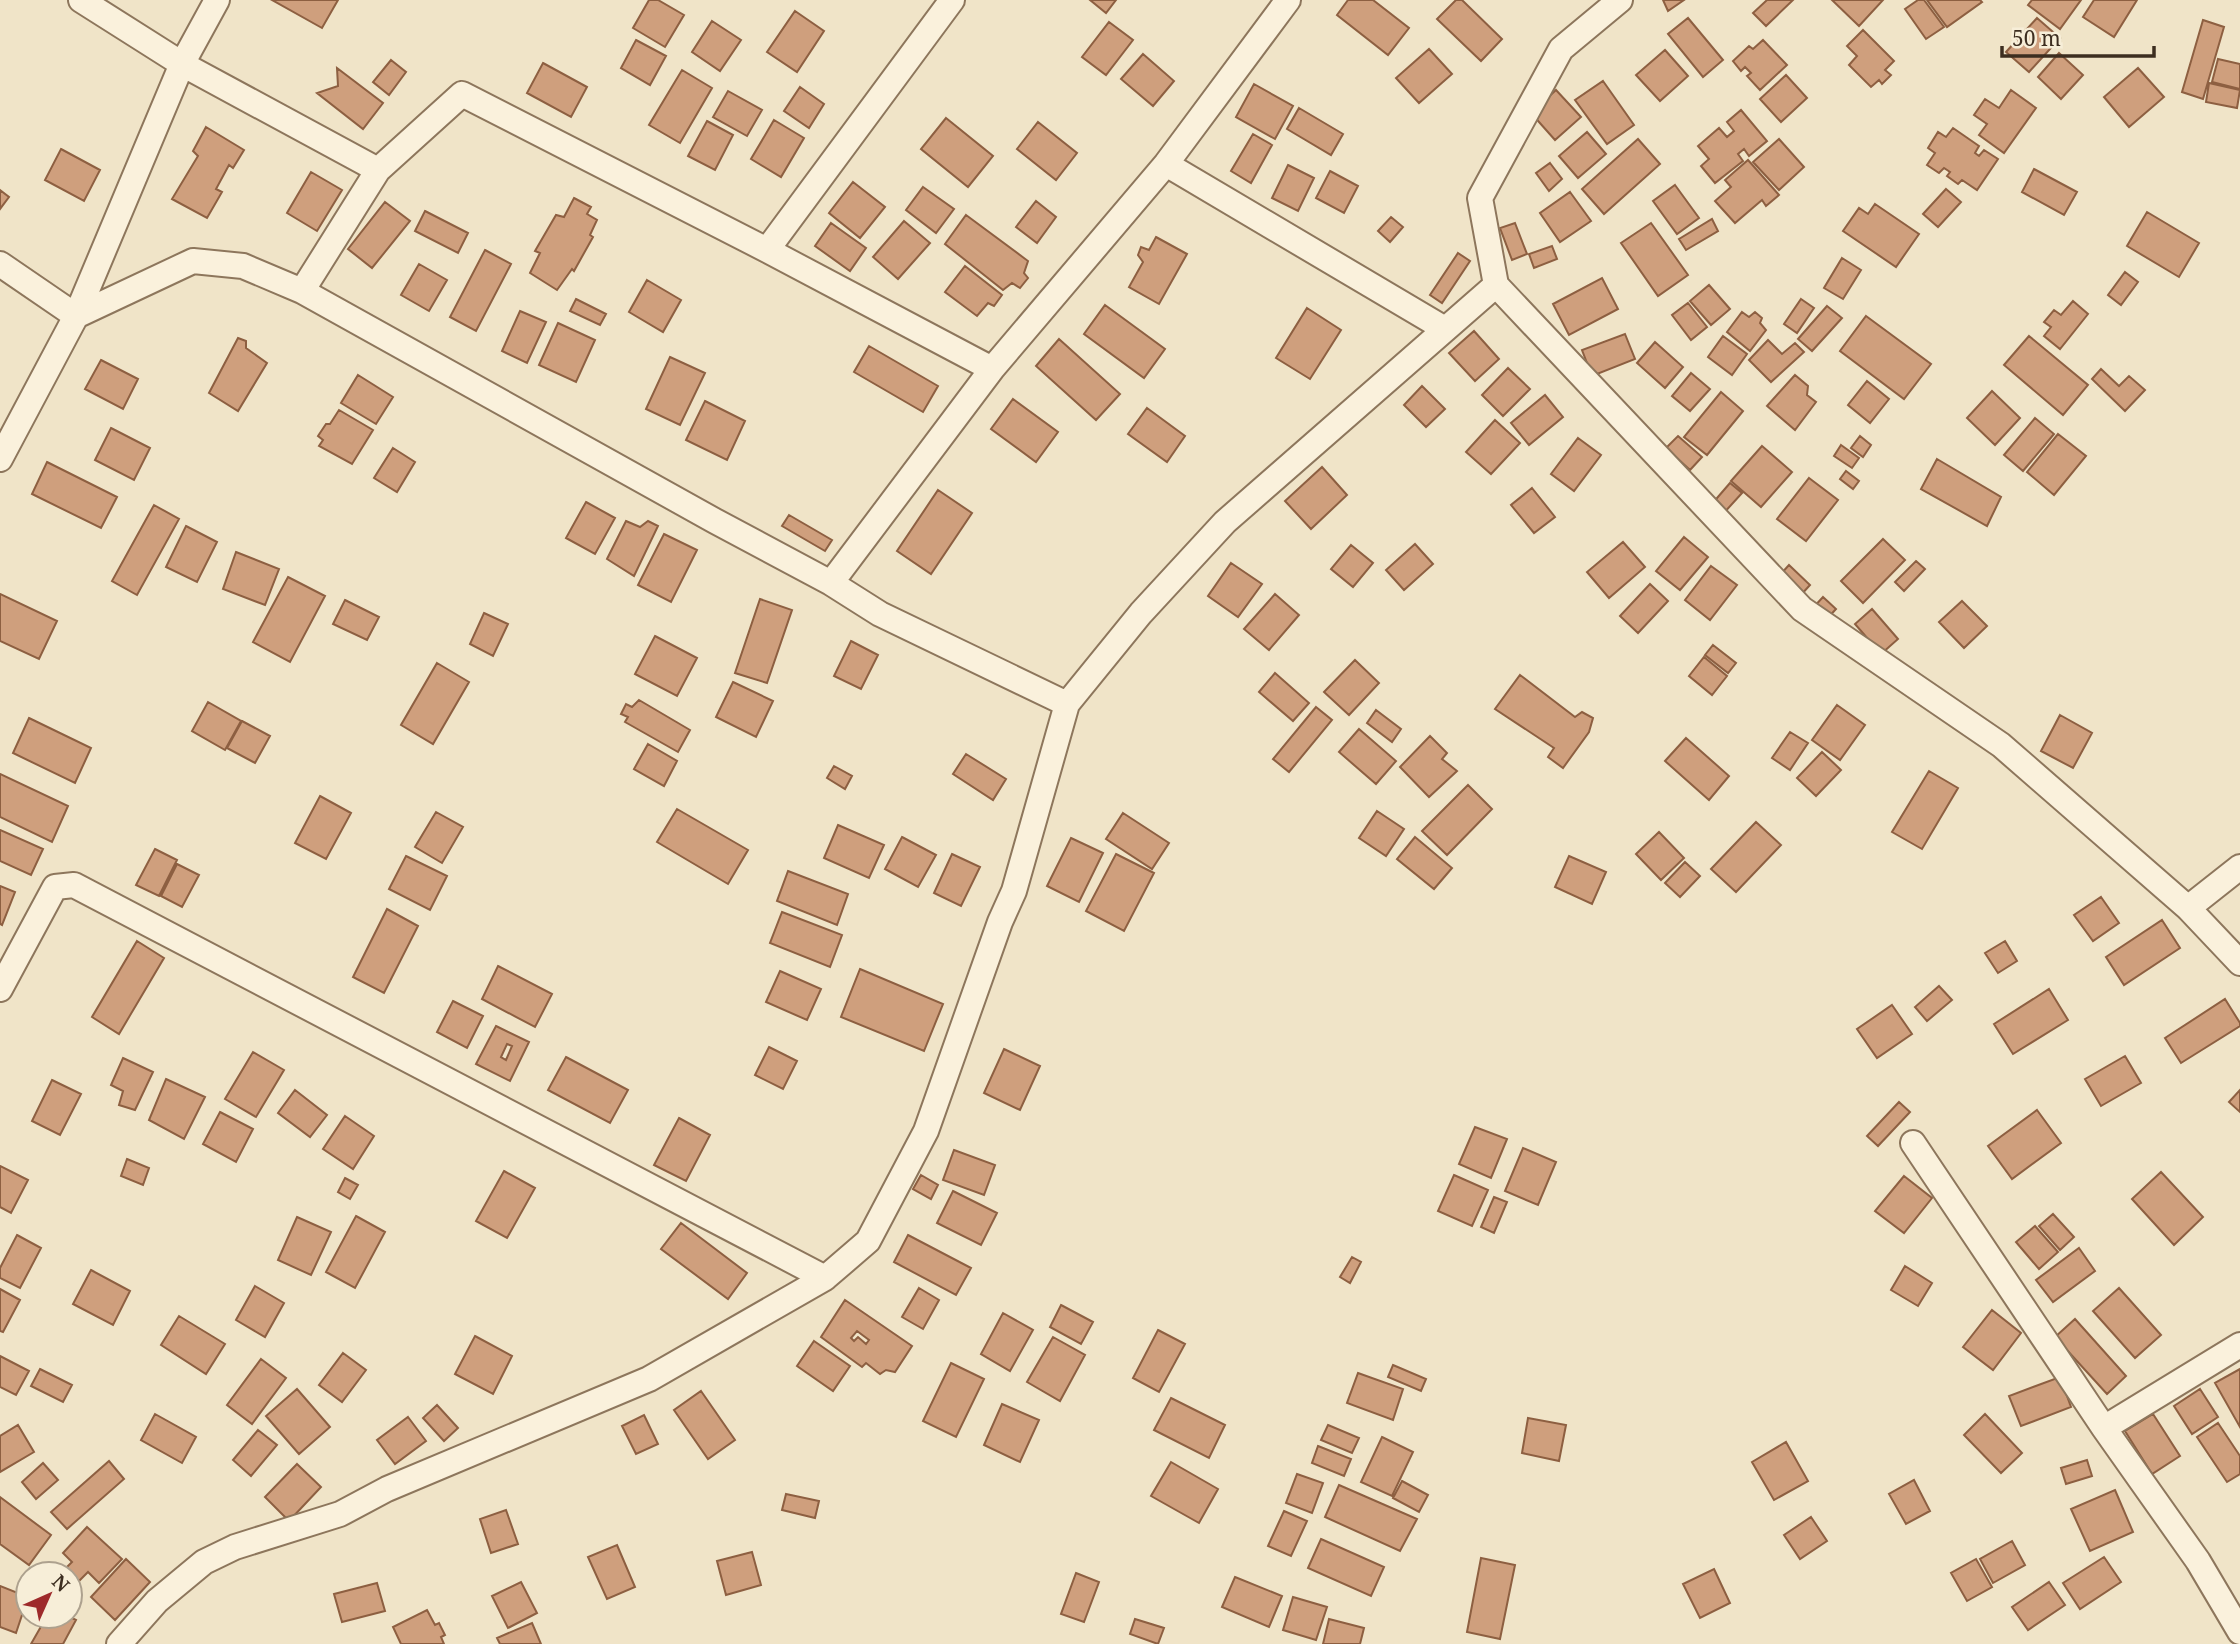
<svg xmlns="http://www.w3.org/2000/svg" width="2240" height="1644" viewBox="0 0 2240 1644" font-family="'Noto Serif',serif">
<style>
.building{fill:#cf9f7d;stroke:#8d5f41;stroke-width:2;fill-rule:evenodd}
.lines{fill:none;stroke-linecap:round;stroke-linejoin:round}
.street-casing{stroke:#8d765c;stroke-width:28}
.street{stroke:#faf1dc;stroke-width:24}
</style>
<rect width="100%" height="100%" fill="#f0e4c8"/>
<path class="building" d="M272 0H338L322 28Z
M649 0H658L684 15 665 47 633 28Z
M1090 0H1116L1106 13Z
M1348 0H1373L1409 28 1388 55 1337 15Z
M1456 0H1462L1502 39 1481 61 1437 19Z
M1663 0H1684L1668 11Z
M1767 0H1793L1766 26 1753 13Z
M1832 0H1883L1859 26Z
M1918 0H1924L1944 27 1926 39 1905 9Z
M1927 0H1980L1982 2 1947 27Z
M2032 0H2081L2060 29 2028 5Z
M2094 0H2137L2114 37 2083 17Z
M795 11 824 31 797 72 767 52Z
M1688 18 1723 60 1703 77 1668 34Z
M2037 18 2060 38 2029 72 2006 52Z
M2203 20 2224 27 2203 99 2182 92Z
M712 21 741 40 720 71 692 52Z
M1109 22 1133 40 1106 75 1082 57Z
M1863 30 1894 61 1885 70 1891 75 1882 84 1879 80 1871 87 1849 65 1857 56 1847 46Z
M636 40 666 56 650 85 621 68Z
M1763 40 1787 65 1760 90 1747 76 1751 73 1745 67 1741 71 1733 61 1749 46 1753 49Z
M1429 49 1452 74 1419 103 1396 78Z
M1665 50 1688 76 1660 101 1636 75Z
M2059 53 2083 75 2061 99 2038 77Z
M1143 54 1174 81 1153 106 1121 79Z
M2218 59 2240 64V89L2212 82Z
M391 60 406 72 389 95 373 82Z
M543 63 587 87 571 117 527 93Z
M337 68 383 103 363 129 317 93 338 86Z
M2138 68 2164 97 2129 127 2104 97Z
M682 70 712 88 680 143 649 125Z
M1786 75 1807 98 1781 122 1760 99Z
M1603 81 1634 125 1607 144 1575 100Z
M2209 83 2240 90 2237 108 2206 102Z
M1254 84 1293 106 1275 139 1236 117Z
M800 87 824 104 809 128 784 111Z
M1556 90 1581 117 1555 140 1531 113Z
M2011 90 2036 108 2004 153 1979 135 1987 124 1974 115 1985 99 1999 108Z
M728 91 762 110 747 136 713 117Z
M1299 108 1343 134 1331 155 1287 129Z
M1741 110 1767 141 1749 156 1744 149 1738 154 1743 161 1715 183 1701 166 1709 159 1698 146 1719 128 1727 137 1734 131 1727 122Z
M946 118 993 156 968 187 921 149Z
M774 120 804 138 781 177 751 159Z
M707 121 733 135 715 170 688 156Z
M1038 122 1077 153 1056 180 1017 149Z
M206 127 244 150 233 168 229 165 216 189 222 192 207 218 172 199 198 156 193 151Z
M1953 128 1979 146 1975 153 1979 156 1984 150 1998 159 1977 190 1962 180 1958 184 1947 176 1950 172 1944 168 1939 173 1927 165 1935 153 1928 148 1938 132 1946 137Z
M1587 132 1606 154 1578 178 1559 156Z
M1253 134 1272 145 1251 183 1231 171Z
M1638 139 1660 164 1604 214 1582 189Z
M1779 139 1804 167 1779 190 1753 162Z
M61 149 100 170 84 201 45 180Z
M1748 160 1779 195 1766 206 1762 200 1735 223 1715 201 1731 187 1725 180Z
M1550 163 1562 179 1549 191 1536 173Z
M1288 165 1314 178 1298 211 1272 198Z
M2034 169 2077 192 2064 215 2022 192Z
M1330 171 1358 186 1344 213 1316 198Z
M311 172 342 190 317 231 287 213Z
M853 182 885 207 860 238 829 213Z
M1675 185 1699 218 1677 234 1653 201Z
M923 187 954 209 936 233 906 210Z
M1946 189 1961 202 1938 227 1923 214Z
M0 190 9 197 0 209Z
M1570 192 1591 221 1560 242 1540 213Z
M574 198 591 207 587 214 597 220 590 235 593 237 574 271 572 269 557 290 530 273 540 253 535 251 556 215 564 217Z
M1036 201 1056 217 1037 243 1016 227Z
M385 202 410 221 372 268 348 249Z
M1875 204 1919 234 1896 267 1843 231 1859 208 1868 214Z
M425 211 468 233 458 253 415 231Z
M2147 212 2199 243 2179 277 2127 246Z
M966 215 1028 261 1024 273 1028 278 1020 288 1012 283 1003 290 945 244Z
M1391 217 1403 227 1390 242 1378 231Z
M1712 219 1718 231 1686 250 1679 239Z
M904 221 930 243 898 279 873 257Z
M831 223 866 248 850 271 815 246Z
M1515 223 1527 254 1512 260 1500 228Z
M1651 223 1688 275 1658 296 1621 243Z
M1156 237 1187 254 1159 304 1129 287 1143 262 1138 255 1141 247 1149 250Z
M1552 246 1557 259 1534 268 1529 254Z
M485 250 511 264 476 331 450 317Z
M1458 253 1470 261 1442 303 1430 295Z
M1842 258 1861 270 1843 299 1824 288Z
M419 264 447 280 429 311 401 295Z
M965 266 1002 295 994 306 988 303 977 316 945 292Z
M2125 272 2138 282 2121 305 2108 295Z
M1602 278 1618 309 1569 335 1553 304Z
M647 280 681 300 663 332 629 312Z
M1709 285 1730 309 1711 325 1690 301Z
M576 299 606 314 600 325 570 311Z
M1801 299 1814 308 1797 333 1784 324Z
M2073 301 2088 314 2060 349 2044 336 2051 327 2044 322 2054 310 2061 315Z
M1688 303 1707 327 1691 340 1672 315Z
M1105 305 1165 349 1144 378 1084 334Z
M1827 306 1842 318 1812 351 1798 339Z
M1307 308 1341 330 1310 379 1276 358Z
M520 311 546 322 527 363 502 351Z
M1742 312 1749 317 1755 312 1762 318 1760 323 1766 330 1750 351 1727 332Z
M1866 316 1931 364 1904 399 1840 351Z
M558 323 595 340 576 382 539 365Z
M1474 331 1499 359 1475 381 1449 353Z
M1625 334 1635 359 1592 376 1582 350Z
M1723 336 1747 354 1732 375 1708 357Z
M2029 336 2088 385 2063 415 2004 365Z
M238 338 246 341V348L267 363 238 411 209 393Z
M1059 339 1120 394 1096 420 1036 366Z
M1768 340 1782 354 1795 343 1804 352 1771 382 1749 360Z
M1655 342 1683 367 1665 388 1637 363Z
M869 346 938 386 923 412 854 372Z
M670 357 705 373 680 425 646 409Z
M101 360 138 379 123 409 85 389Z
M1508 368 1530 389 1503 416 1482 395Z
M2101 369 2119 386 2129 376 2145 390 2125 411 2092 379Z
M1691 373 1710 389 1690 411 1672 396Z
M358 375 393 397 376 424 341 403Z
M1795 375 1808 386 1807 395 1816 402 1795 430 1767 406Z
M1867 381 1889 399 1870 423 1848 405Z
M1422 386 1445 409 1426 427 1404 405Z
M1992 391 2020 418 1995 445 1967 418Z
M1721 392 1743 411 1707 455 1684 437Z
M1545 395 1563 417 1529 445 1511 423Z
M1013 399 1058 432 1036 462 991 429Z
M705 401 745 421 727 460 686 440Z
M1147 408 1185 436 1167 462 1128 434Z
M339 410 373 430 352 464 319 446 323 440 318 436 326 424H330Z
M2035 418 2054 434 2023 471 2004 455Z
M1495 420 1520 443 1491 474 1466 452Z
M111 428 150 448 134 480 95 460Z
M2058 434 2086 456 2054 495 2027 472Z
M1678 436 1702 457 1690 470 1666 448Z
M1860 436 1871 445 1863 457 1851 448Z
M1578 438 1601 455 1574 491 1551 474Z
M1841 445 1859 458 1852 468 1834 456Z
M1762 446 1792 472 1761 507 1731 481Z
M393 448 415 462 397 492 374 478Z
M1937 459 2001 497 1987 526 1921 489Z
M47 462 117 497 101 528 32 494Z
M1322 467 1347 495 1311 529 1285 501Z
M1846 471 1859 481 1853 489 1840 479Z
M1809 478 1838 500 1806 541 1777 519Z
M1730 483 1742 493 1722 515 1711 505Z
M1532 488 1555 517 1534 533 1511 505Z
M938 490 972 513 931 574 897 551Z
M586 502 615 518 595 554 566 538Z
M154 505 179 519 137 595 112 581Z
M789 515 832 540 825 551 782 526Z
M626 521 640 527 648 521 658 526 634 576 607 559Z
M186 526 217 542 197 582 166 567Z
M664 534 697 550 671 602 638 585Z
M1684 537 1708 557 1680 590 1656 571Z
M1883 539 1905 560 1863 603 1841 581Z
M1623 542 1645 567 1609 598 1587 572Z
M1415 544 1433 564 1404 590 1386 570Z
M1351 545 1373 563 1353 587 1331 569Z
M236 552 279 569 265 605 223 589Z
M1916 561 1925 569 1904 591 1895 582Z
M1231 563 1262 584 1238 617 1208 596Z
M1789 565 1810 585 1800 596 1779 576Z
M1711 566 1737 585 1710 620 1685 600Z
M288 577 325 596 290 662 253 642Z
M1650 584 1668 601 1638 633 1620 616Z
M0 594 57 621 39 659 0 641Z
M1275 594 1299 615 1269 650 1244 629Z
M1823 597 1836 609 1825 621 1812 609Z
M760 599 792 610 767 683 735 673Z
M345 600 379 617 367 640 333 624Z
M1962 601 1987 626 1964 648 1939 622Z
M1872 609 1898 639 1881 654 1855 624Z
M484 613 508 624 493 656 470 644Z
M655 636 697 658 677 696 635 674Z
M851 641 878 655 861 689 834 676Z
M1713 645 1736 663 1728 673 1705 655Z
M1704 657 1727 676 1712 695 1689 676Z
M1355 660 1379 683 1349 715 1324 692Z
M437 663 469 682 433 744 401 725Z
M1275 673 1309 703 1293 721 1259 692Z
M1520 675 1575 717 1582 712 1593 718 1589 732 1563 768 1548 757 1554 748 1495 709Z
M733 682 773 701 756 737 716 717Z
M639 700 690 730 678 752 625 722 628 717 621 714 626 704 632 707Z
M208 702 241 721 225 750 192 731Z
M1837 705 1865 725 1840 760 1812 740Z
M1316 707 1332 720 1289 772 1273 759Z
M1376 710 1401 729 1392 742 1367 723Z
M2060 715 2092 733 2073 768 2041 751Z
M29 718 91 748 75 783 13 753Z
M242 721 270 736 255 763 227 748Z
M1359 729 1396 761 1376 784 1339 752Z
M1790 732 1808 743 1790 770 1772 758Z
M1430 736 1447 753 1442 759 1457 771 1429 797 1400 767Z
M1686 738 1729 776 1709 800 1665 761Z
M648 744 677 761 664 786 634 769Z
M1822 752 1841 770 1816 796 1797 778Z
M966 754 1006 779 993 800 953 774Z
M834 766 852 776 845 789 827 778Z
M1929 771 1958 788 1922 849 1892 832Z
M0 774 68 806 52 842 0 817Z
M1468 785 1492 809 1447 855 1422 831Z
M320 796 351 813 326 859 295 843Z
M677 809 748 850 728 884 657 842Z
M1377 811 1404 829 1386 856 1359 838Z
M436 812 463 827 442 863 415 847Z
M1123 813 1169 843 1152 869 1106 839Z
M1756 822 1781 845 1736 892 1711 869Z
M838 825 884 845 869 878 824 858Z
M0 830 43 849 31 875 0 861Z
M1659 832 1684 858 1661 880 1636 854Z
M902 837 936 855 918 887 885 869Z
M1415 837 1452 868 1434 889 1397 859Z
M1071 838 1103 853 1079 902 1047 886Z
M155 849 177 860 159 896 136 885Z
M952 854 980 867 961 906 934 893Z
M1116 854 1154 873 1124 931 1086 911Z
M406 856 447 876 430 910 389 889Z
M1569 856 1606 872 1592 904 1555 887Z
M1685 862 1700 876 1680 897 1665 883Z
M177 864 199 875 182 907 161 896Z
M788 871 848 894 837 925 777 901Z
M0 886 15 892 2 925 0 924Z
M2101 897 2119 923 2093 941 2074 915Z
M387 909 418 926 384 993 353 977Z
M782 912 842 935 830 967 770 943Z
M2162 920 2180 948 2124 985 2106 957Z
M137 941 164 958 119 1034 92 1017Z
M2005 941 2017 961 1998 973 1985 953Z
M498 966 552 994 535 1027 482 999Z
M860 969 943 1004 924 1051 841 1017Z
M780 971 821 989 807 1020 766 1002Z
M1939 986 1952 1000 1927 1021 1915 1007Z
M2049 989 2068 1020 2013 1054 1994 1024Z
M2225 999 2240 1023V1026L2181 1063 2165 1038Z
M453 1001 483 1016 467 1048 437 1032Z
M1892 1005 1912 1034 1877 1058 1857 1029Z
M496 1026 529 1042 510 1081 476 1064ZM507 1044 512 1046 506 1060 501 1057Z
M769 1047 797 1061 783 1089 755 1075Z
M1004 1049 1040 1066 1020 1110 984 1093Z
M253 1052 284 1070 256 1117 225 1099Z
M2125 1056 2141 1083 2101 1106 2085 1079Z
M566 1057 628 1090 610 1123 548 1090Z
M123 1058 153 1072 135 1110 119 1105 123 1091 111 1085Z
M166 1079 205 1097 184 1139 149 1120Z
M52 1080 81 1094 60 1135 32 1121Z
M295 1090 327 1115 310 1137 278 1113Z
M2240 1090V1112L2229 1102Z
M1899 1102 1910 1112 1878 1146 1867 1136Z
M2037 1110 2061 1143 2012 1179 1988 1146Z
M220 1112 253 1129 236 1162 203 1144Z
M345 1116 374 1136 353 1169 323 1149Z
M679 1118 710 1135 686 1181 654 1165Z
M1475 1127 1507 1139 1491 1178 1459 1164Z
M1523 1148 1556 1162 1538 1205 1505 1191Z
M954 1150 995 1165 984 1195 943 1180Z
M127 1159 149 1168 143 1185 121 1176Z
M0 1166 28 1180 11 1213 0 1207Z
M504 1171 535 1188 507 1238 476 1221Z
M2161 1172 2203 1217 2174 1245 2132 1199Z
M921 1175 938 1185 931 1199 913 1189Z
M1454 1175 1488 1190 1472 1226 1438 1211Z
M1904 1176 1932 1198 1904 1233 1875 1211Z
M345 1178 358 1185 350 1199 338 1192Z
M953 1191 997 1213 981 1245 937 1223Z
M1494 1197 1507 1202 1494 1233 1481 1227Z
M2053 1214 2074 1237 2060 1250 2039 1226Z
M356 1216 385 1232 355 1288 326 1272Z
M297 1217 331 1232 311 1275 278 1260Z
M681 1223 747 1273 728 1299 661 1249Z
M2035 1226 2058 1252 2039 1269 2016 1242Z
M17 1235 41 1248 20 1288 0 1278V1268Z
M908 1235 971 1268 956 1295 894 1262Z
M2079 1248 2095 1271 2053 1302 2036 1280Z
M1352 1257 1361 1262 1350 1283 1340 1277Z
M1905 1266 1932 1283 1918 1306 1891 1290Z
M91 1270 130 1291 113 1325 73 1304Z
M255 1286 284 1303 265 1337 236 1320Z
M919 1288 939 1300 923 1329 902 1317Z
M2119 1288 2161 1335 2135 1358 2093 1311Z
M0 1289 20 1300 3 1332 0 1331Z
M845 1300 912 1346 895 1372 886 1370 880 1374 866 1363 862 1367 821 1337ZM857 1331 869 1340 866 1344 858 1337 854 1341 851 1338Z
M1061 1305 1093 1322 1081 1344 1050 1327Z
M1992 1310 2021 1333 1993 1370 1963 1347Z
M1003 1313 1033 1330 1010 1371 981 1354Z
M179 1316 225 1344 206 1374 161 1345Z
M2075 1319 2126 1376 2107 1394 2055 1337Z
M1158 1330 1185 1344 1159 1392 1133 1378Z
M475 1336 512 1356 493 1394 455 1374Z
M1053 1337 1085 1355 1060 1401 1027 1382Z
M814 1341 850 1366 833 1391 797 1366Z
M343 1353 366 1370 342 1402 319 1385Z
M0 1356 29 1371 16 1395 0 1387Z
M261 1359 286 1378 252 1424 227 1405Z
M951 1363 984 1379 956 1437 923 1421Z
M1393 1365 1426 1379 1421 1391 1388 1377Z
M40 1369 72 1385 63 1402 31 1386Z
M2240 1369V1427L2215 1383Z
M1358 1373 1403 1389 1393 1420 1347 1403Z
M2060 1377 2071 1407 2021 1426 2009 1396Z
M297 1389 330 1427 299 1454 266 1416Z
M2200 1389 2218 1417 2192 1434 2174 1406Z
M701 1391 735 1440 708 1459 674 1410Z
M1171 1398 1225 1425 1209 1458 1154 1430Z
M1002 1404 1039 1420 1020 1462 984 1445Z
M437 1405 458 1428 444 1441 423 1418Z
M155 1414 196 1437 182 1463 141 1440Z
M1985 1414 2022 1453 2001 1473 1964 1435Z
M2153 1414 2180 1456 2152 1474 2125 1431Z
M644 1415 658 1444 636 1454 622 1426Z
M408 1417 426 1441 395 1464 377 1440Z
M1528 1418 1566 1425 1559 1461 1522 1453Z
M2218 1423 2240 1456V1474L2227 1482 2197 1437Z
M18 1425 34 1452 0 1472V1436Z
M1328 1425 1359 1438 1352 1453 1321 1440Z
M258 1430 277 1445 251 1476 233 1460Z
M1382 1437 1413 1452 1392 1496 1361 1482Z
M1786 1442 1808 1481 1774 1500 1752 1462Z
M1318 1446 1351 1459 1344 1476 1312 1463Z
M2087 1460 2092 1476 2066 1484 2061 1468Z
M109 1461 124 1479 67 1529 51 1512Z
M1171 1462 1218 1489 1199 1523 1151 1496Z
M43 1463 58 1480 36 1499 22 1482Z
M297 1464 321 1487 289 1521 265 1497Z
M1297 1474 1323 1483 1312 1513 1286 1503Z
M1914 1480 1930 1511 1906 1524 1889 1494Z
M1402 1481 1428 1495 1419 1512 1393 1498Z
M1339 1485 1417 1519 1400 1551 1325 1517Z
M2115 1490 2133 1532 2090 1551 2071 1509Z
M786 1494 819 1501 815 1518 782 1510Z
M0 1497 51 1535 29 1565 0 1544Z
M506 1510 518 1544 491 1553 480 1519Z
M1284 1511 1307 1521 1291 1556 1268 1546Z
M1811 1517 1827 1541 1800 1559 1784 1535Z
M87 1527 122 1559 99 1583 88 1572 76 1584 70 1578V1574L63 1571 72 1562 63 1553Z
M1321 1539 1384 1567 1371 1596 1308 1568Z
M2012 1541 2025 1565 1993 1583 1980 1559Z
M617 1545 635 1587 607 1599 588 1557Z
M752 1552 761 1585 726 1595 717 1561Z
M2104 1557 2121 1582 2080 1609 2063 1583Z
M1481 1558 1515 1565 1500 1639 1467 1632Z
M126 1559 150 1582 115 1620 91 1597Z
M1976 1559 1992 1587 1967 1601 1951 1573Z
M1714 1569 1730 1603 1700 1618 1683 1584Z
M1076 1573 1099 1582 1084 1622 1061 1614Z
M1235 1577 1282 1596 1269 1627 1222 1607Z
M521 1582 537 1613 508 1628 492 1596Z
M2049 1582 2065 1605 2028 1630 2012 1607Z
M377 1583 385 1611 342 1622 334 1594Z
M0 1586 28 1597 16 1633 0 1627Z
M1293 1597 1327 1607 1316 1640 1283 1630Z
M427 1610 435 1625 439 1623 445 1635 441 1637 444 1644H401L393 1627Z
M47 1616H68L76 1620 63 1644H31Z
M1135 1619 1164 1628 1158 1644 1130 1634Z
M1329 1619 1364 1628 1360 1644H1323Z
M532 1623 541 1644H500L497 1638Z"/>
<g class="lines">
<defs>
<path id="street" d="M81 0 182 64 378 170
M1620 0 1561 49 1480 198 1496 285 1802 609 2001 745 2188 908 2240 963
M1166 164 1445 329
M767 250 952 0
M0 264 76 316 182 64 217 0
M302 291 378 170 462 94 767 250 992 369
M0 459 76 316 193 261 243 266 302 291 715 521 831 583 880 614 1067 704
M831 583 992 369 1166 164 1288 0
M2188 908 2240 867
M0 989 55 887 74 885 825 1278
M1913 1143 2104 1428 2198 1561 2240 1632
M2104 1428 2240 1345
M119 1644 157 1601 204 1562 235 1547 340 1514 387 1489 649 1379 825 1278 868 1241 926 1131 1000 922 1014 891 1067 704 1141 613 1225 522 1496 285"/>
</defs>
<use href="#street" class="street-casing"/>
<use href="#street" class="street"/>
</g>
<g transform="translate(49 1595) rotate(45)"><circle r="33" fill="#f7eed8" stroke="#ada18e" stroke-width="2"/>
<path d="M0-5L12 26L0 18L-12 26Z" fill="#9e2a2b"/>
<text y="-10" font-size="19" font-weight="bold" text-anchor="middle" fill="#3d2e20">N</text>
</g>
<path d="M2002 46v10h152v-10" fill="none" stroke="#3d2e20" stroke-width="3.5"/>
<text x="2012" y="46" font-size="21" fill="#3d2e20" stroke="#f7eed8" stroke-width="5" paint-order="stroke">50 m</text>
</svg>
